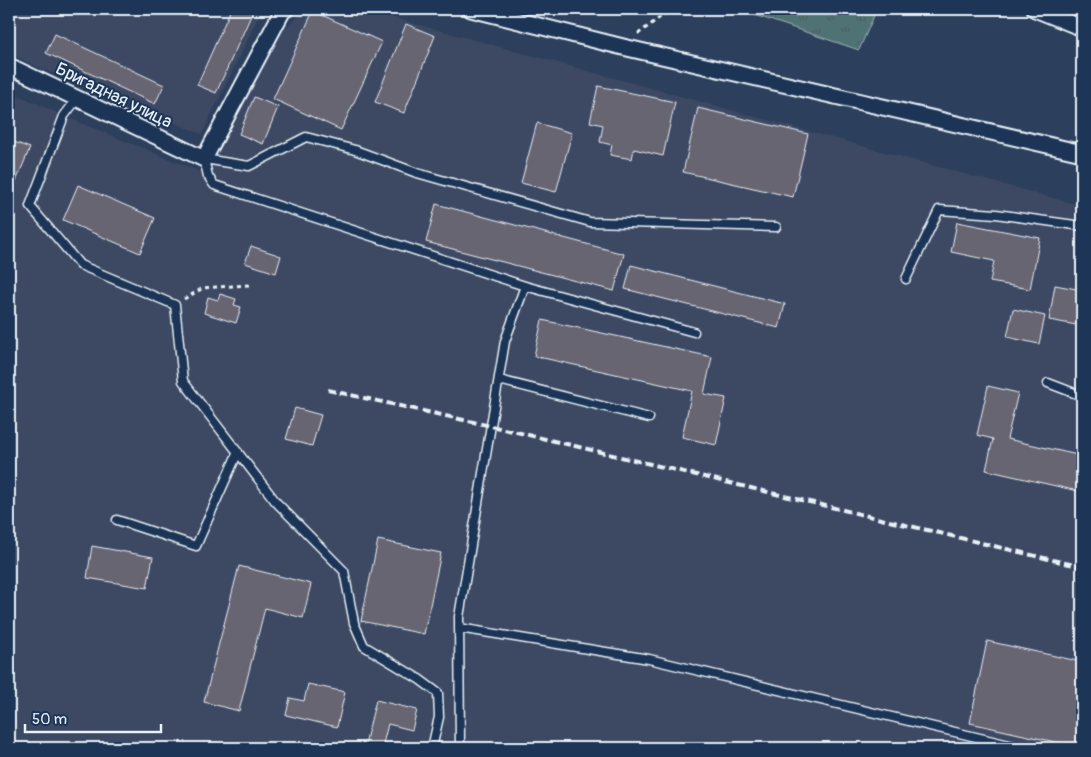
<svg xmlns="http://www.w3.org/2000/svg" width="1091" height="757" viewBox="0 0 1091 757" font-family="Pangolin,sans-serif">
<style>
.built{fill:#3e4a63}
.grass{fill:url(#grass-tufts);stroke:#9cb2b6}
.building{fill:#686572;stroke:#e8f1f8}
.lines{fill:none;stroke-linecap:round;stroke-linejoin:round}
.lane-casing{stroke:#e8f1f8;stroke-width:11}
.street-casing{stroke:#e8f1f8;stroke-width:19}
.path{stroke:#e8f1f8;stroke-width:3;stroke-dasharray:4 4;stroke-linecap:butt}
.lane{stroke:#1d3557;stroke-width:8}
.street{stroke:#1d3557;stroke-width:15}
.rail{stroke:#e8f1f8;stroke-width:4;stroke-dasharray:8 4;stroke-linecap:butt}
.labels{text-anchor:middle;stroke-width:4;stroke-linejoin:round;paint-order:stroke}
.street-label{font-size:18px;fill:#e8f1f8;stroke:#1d3557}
</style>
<defs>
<pattern id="grass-tufts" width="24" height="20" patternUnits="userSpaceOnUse" patternTransform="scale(1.25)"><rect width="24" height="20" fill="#4f7374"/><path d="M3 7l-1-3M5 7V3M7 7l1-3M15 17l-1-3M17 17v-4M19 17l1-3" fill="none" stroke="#4a5b5d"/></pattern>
</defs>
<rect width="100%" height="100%" fill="#2c3f5c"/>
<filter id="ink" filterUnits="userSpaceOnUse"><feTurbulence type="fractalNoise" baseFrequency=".02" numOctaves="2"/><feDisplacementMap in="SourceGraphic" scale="10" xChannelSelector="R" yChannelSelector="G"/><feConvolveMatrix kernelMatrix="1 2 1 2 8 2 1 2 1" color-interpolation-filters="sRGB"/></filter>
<g filter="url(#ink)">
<path class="built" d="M9 9H262L202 134 35 66 9 53Z
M307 9H361L1082 206V748H9V91L64 116 208 175 274 38Z"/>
<path class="grass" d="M737 9H877L859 50Z"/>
<path class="building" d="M231 9H254L216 93 197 85Z
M313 11 382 42 341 130 273 99Z
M406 24 435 36 404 113 375 102Z
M55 34 164 85 155 104 46 53Z
M598 86 675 102 663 156 634 149 632 159 610 155 612 145 600 142 603 125 590 122Z
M254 97 278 107 263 144 239 134Z
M698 108 808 134 793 197 683 172Z
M537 123 572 133 556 192 521 183Z
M9 140 30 148 9 198Z
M78 185 155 218 140 253 63 220Z
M436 204 624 254 614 291 426 242Z
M957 222 1040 238 1030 289 990 282 994 261 951 252Z
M251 246 281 256 276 273 245 263Z
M631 265 785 304 779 328 625 289Z
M1055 285 1082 290V326L1049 320Z
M220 294 236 299 234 305 241 307 236 323 204 313 208 297 218 300Z
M1013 309 1045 316 1039 344 1007 337Z
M542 320 712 357 704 394 726 398 716 445 682 437 692 391 534 356Z
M988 386 1018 393 1007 439 1082 456V492L986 470 993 439 977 435Z
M295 408 321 415 312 446 286 439Z
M378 540 441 553 424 634 361 621Z
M92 546 153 557 147 588 87 578Z
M239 566 311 584 303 618 265 608 239 711 204 702Z
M987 641 1082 662V748L970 723Z
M308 684 345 692 337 727 286 715 290 698 304 701Z
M376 700 417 710 412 730 388 724 382 748H364Z"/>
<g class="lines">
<defs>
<path id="lane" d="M77 99 64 116 30 206 80 265 175 305 183 381 276 502 344 571 354 623 364 646 419 679 438 693 439 717 432 748
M906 279 939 210 996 214 1082 226
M525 286 694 332
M499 380 649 418
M1048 383 1082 396
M117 520 196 546 238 452
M459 628 649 659 1022 748
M460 748 459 617 505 341 525 286 214 185 208 176 204 159 249 166 306 137 355 150 417 173 590 222 776 227"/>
<path id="street" d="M471 9 623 47 1082 153
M1035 9 1082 28
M9 66 204 159 283 10 286 9"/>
</defs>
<use href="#lane" class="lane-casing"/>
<use href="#street" class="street-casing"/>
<path class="path" d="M638 34 671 9
M184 299 203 288 249 285"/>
<use href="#lane" class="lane"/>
<use href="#street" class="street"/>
<path class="rail" d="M328 390 491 426 1082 567"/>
</g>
</g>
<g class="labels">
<g class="street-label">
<text transform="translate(114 95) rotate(26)" y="6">Бригадная улица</text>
</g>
</g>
<rect width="1091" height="757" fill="none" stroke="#1d3557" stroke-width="30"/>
<rect x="15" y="15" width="1061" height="727" fill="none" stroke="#e8f1f8" stroke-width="2" filter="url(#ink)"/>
<path d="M25 724v8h136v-8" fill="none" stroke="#e8f1f8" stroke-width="2.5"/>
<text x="32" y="724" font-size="15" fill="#e8f1f8" stroke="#1d3557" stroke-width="4" paint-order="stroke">50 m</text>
</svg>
